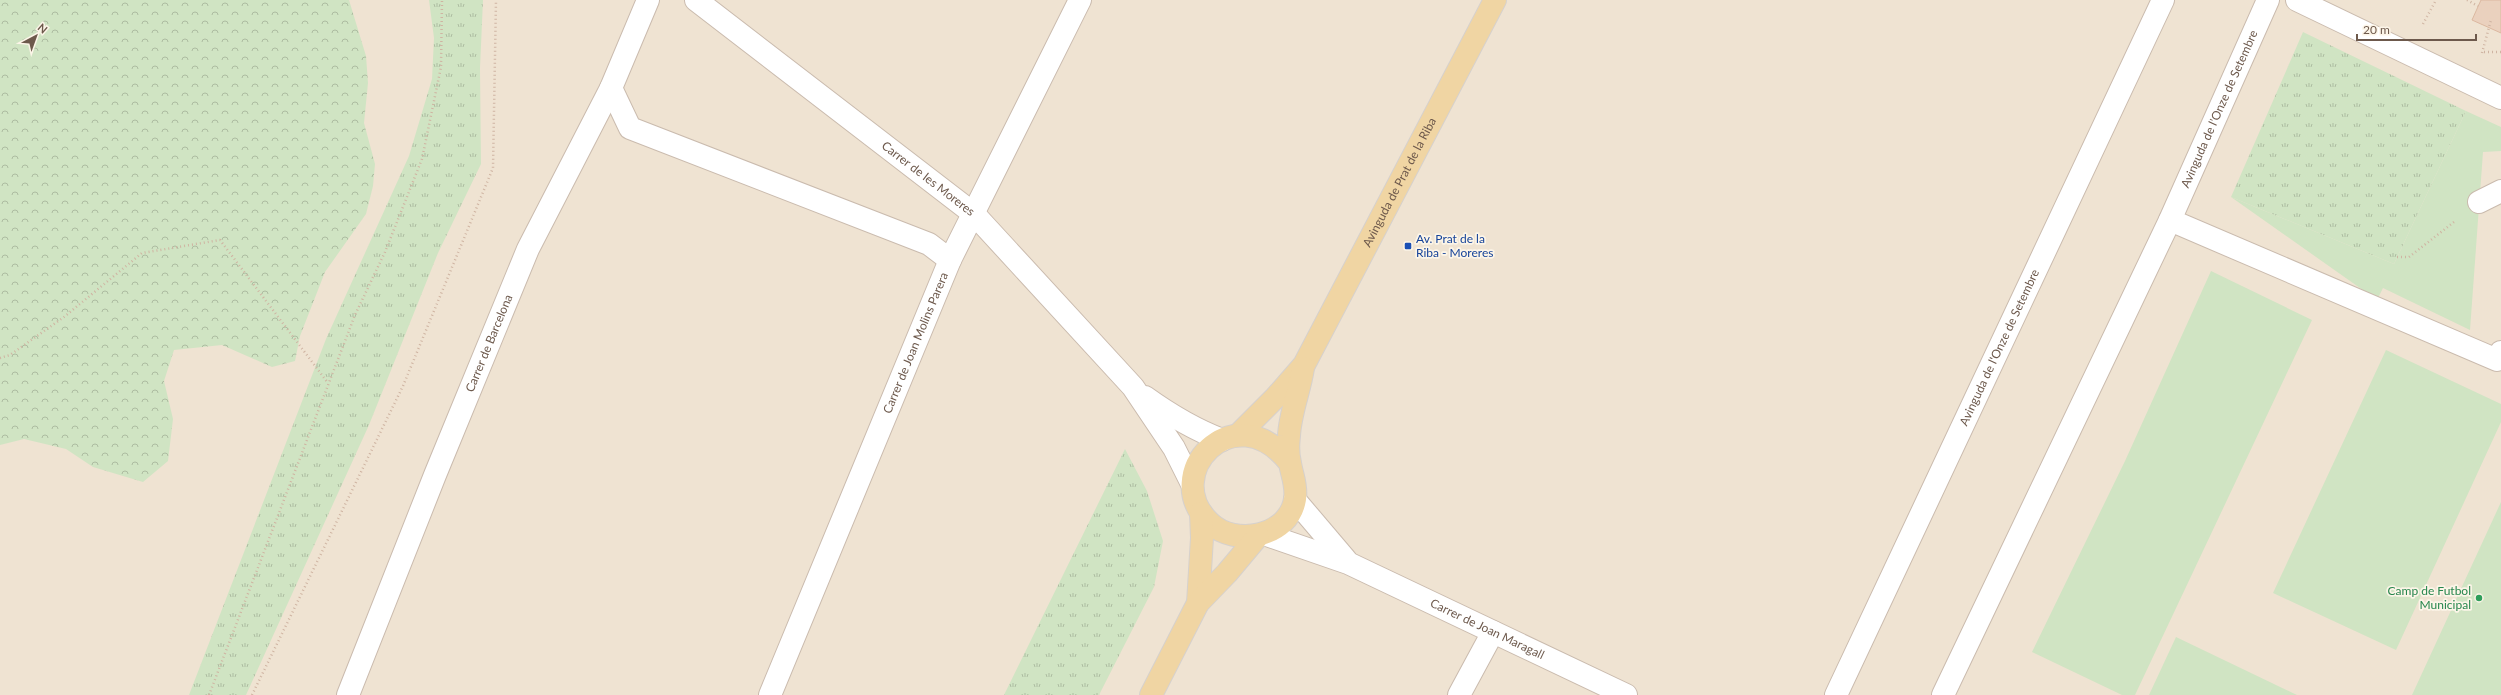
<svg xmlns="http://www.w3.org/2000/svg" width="2501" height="695" viewBox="0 0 2501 695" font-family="Lato,sans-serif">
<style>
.residential{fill:#efe3d2}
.green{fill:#d0e4c3}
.forest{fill:url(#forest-crowns)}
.park{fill:url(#park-tufts)}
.building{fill:#ead1be;stroke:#dbb8a0}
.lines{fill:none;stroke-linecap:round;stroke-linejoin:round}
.minor-casing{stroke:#cabbae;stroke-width:24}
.major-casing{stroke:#d6d1cd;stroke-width:24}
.path{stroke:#cfb4a2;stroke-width:2.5;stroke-dasharray:1 3;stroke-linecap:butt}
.minor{stroke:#fff;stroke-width:22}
.major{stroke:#f0d5a3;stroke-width:22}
.transit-dot{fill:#1a4fb4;stroke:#fcf5e8;stroke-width:1.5}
.leisure-dot{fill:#2e9e5b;stroke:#fcf5e8;stroke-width:1.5}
.labels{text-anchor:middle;stroke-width:3.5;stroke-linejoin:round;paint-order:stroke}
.street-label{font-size:12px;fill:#6d594c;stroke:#fcf5e8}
.transit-label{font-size:12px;fill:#164399;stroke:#fcf5e8;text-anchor:start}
.leisure-label{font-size:12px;fill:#27864d;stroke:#fcf5e8;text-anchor:end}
</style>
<defs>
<pattern id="forest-crowns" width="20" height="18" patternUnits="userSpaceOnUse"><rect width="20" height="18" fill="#d0e4c3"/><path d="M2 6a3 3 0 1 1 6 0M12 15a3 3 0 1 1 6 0" fill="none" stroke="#adbca1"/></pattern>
<pattern id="park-tufts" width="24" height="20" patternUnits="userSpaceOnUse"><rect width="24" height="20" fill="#d0e4c3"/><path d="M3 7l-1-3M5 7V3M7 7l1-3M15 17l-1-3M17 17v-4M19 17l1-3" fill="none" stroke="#adbca1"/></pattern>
</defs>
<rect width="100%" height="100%" fill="#f9f1e3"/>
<path class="residential" d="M0 0H2501V695H0Z"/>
<path class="green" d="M2466 111 2501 127V151L2483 152 2470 330 2383 288 2377 300 2231 197 2394 264Z
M2211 271 2312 320 2135 695H2122L2032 652 2125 461Z
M2386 350 2501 404V422L2396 650 2273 593Z
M2501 502V695H2412Z
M2176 637 2297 695H2149Z"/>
<path class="forest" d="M0 0H349L366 56 368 83 364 123 375 164 373 186 366 214 325 272 300 336 295 361 272 367 222 345 174 350 164 381 173 419 168 461 143 482 93 467 66 449 24 439 0 445Z"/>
<path class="park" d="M429 0H483L480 68 481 164 438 253 369 425 246 695H189L326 339 409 156 432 79 434 38Z
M2303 32 2466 111 2394 264 2231 197Z
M1125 449 1147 491 1163 541 1154 587 1099 695H1004Z"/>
<path class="building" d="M2481 0H2501V33L2472 20Z"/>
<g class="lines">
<defs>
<g id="minor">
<path id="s1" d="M696 0 974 214 1133 387 1174 448 1192 484"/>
<path d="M2297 0 2501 98"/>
<path d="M611 88 630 128 929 244 950 260"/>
<path d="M2479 202 2501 191"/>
<path d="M2170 220 2497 360 2501 352"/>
<path d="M1145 397C1170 415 1193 429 1222 440"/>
<path d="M1295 500 1346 560"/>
<path id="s2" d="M1264 534 1348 563 1626 695"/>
<path id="s3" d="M348 695 435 475 528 249 611 88 648 0"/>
<path id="s4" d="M770 695 950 260 1080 0"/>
<path d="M1459 695 1493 632"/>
<path id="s5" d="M1836 695 2163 0"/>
<path id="s6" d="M1943 695 2170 220 2268 0"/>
</g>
<g id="major">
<path id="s7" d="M1239 434 1276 397 1304 365 1495 0"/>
<path d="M1290 463C1234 392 1158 475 1210 523 1235 547 1289 537 1295 499 1297 485 1292 476 1290 463 1288 455 1288 444 1289 436 1290 413 1300 390 1303 368"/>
<path d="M1198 603 1202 538 1201 513"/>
<path d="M1151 695 1198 603 1227 573 1258 536"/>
</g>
</defs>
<use href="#minor" class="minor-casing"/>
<use href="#major" class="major-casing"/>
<path class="path" d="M2467 0 2478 6
M2423 24 2436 0
M2484 52H2501
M2482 53 2491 20
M2397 257H2409L2454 222
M0 358 10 355 64 317 142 253 220 240 328 383
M209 695 355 315 385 252 422 159 441 67 442 0
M252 695 403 386 493 168 496 0"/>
<use href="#minor" class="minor"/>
<use href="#major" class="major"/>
</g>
<rect class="transit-dot" x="1404" y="242" width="8" height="8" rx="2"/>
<circle class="leisure-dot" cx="2479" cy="598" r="4"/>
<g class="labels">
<g class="street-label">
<text dy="4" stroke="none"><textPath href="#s6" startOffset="648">Avinguda de l'Onze de Setembre</textPath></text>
<text dy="4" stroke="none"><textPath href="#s1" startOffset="293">Carrer de les Moreres</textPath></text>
<text dy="4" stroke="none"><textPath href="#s7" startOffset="301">Avinguda de Prat de la Riba</textPath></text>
<text dy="4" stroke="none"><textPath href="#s3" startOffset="379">Carrer de Barcelona</textPath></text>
<text dy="4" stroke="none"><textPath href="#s4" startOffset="381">Carrer de Joan Molins Parera</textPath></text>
<text dy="4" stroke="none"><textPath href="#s5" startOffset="384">Avinguda de l'Onze de Setembre</textPath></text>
<text dy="4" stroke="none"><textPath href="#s2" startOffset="243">Carrer de Joan Maragall</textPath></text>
</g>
<g class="transit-label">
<text x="1416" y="243">Av. Prat de la<tspan x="1416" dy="14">Riba - Moreres</tspan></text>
</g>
<g class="leisure-label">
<text x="2471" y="595">Camp de Futbol<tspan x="2471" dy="14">Municipal</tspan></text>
</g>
</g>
<g transform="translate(36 36) rotate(41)" stroke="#fcf5e8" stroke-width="3" paint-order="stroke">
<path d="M0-3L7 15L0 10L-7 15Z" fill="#6d594c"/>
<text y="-6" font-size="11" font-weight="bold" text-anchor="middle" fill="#6d594c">N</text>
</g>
<path d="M2357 34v6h119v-6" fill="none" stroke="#6d594c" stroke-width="2"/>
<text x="2363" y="34" font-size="12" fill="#6d594c" stroke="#fcf5e8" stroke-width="3" paint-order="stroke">20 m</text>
</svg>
